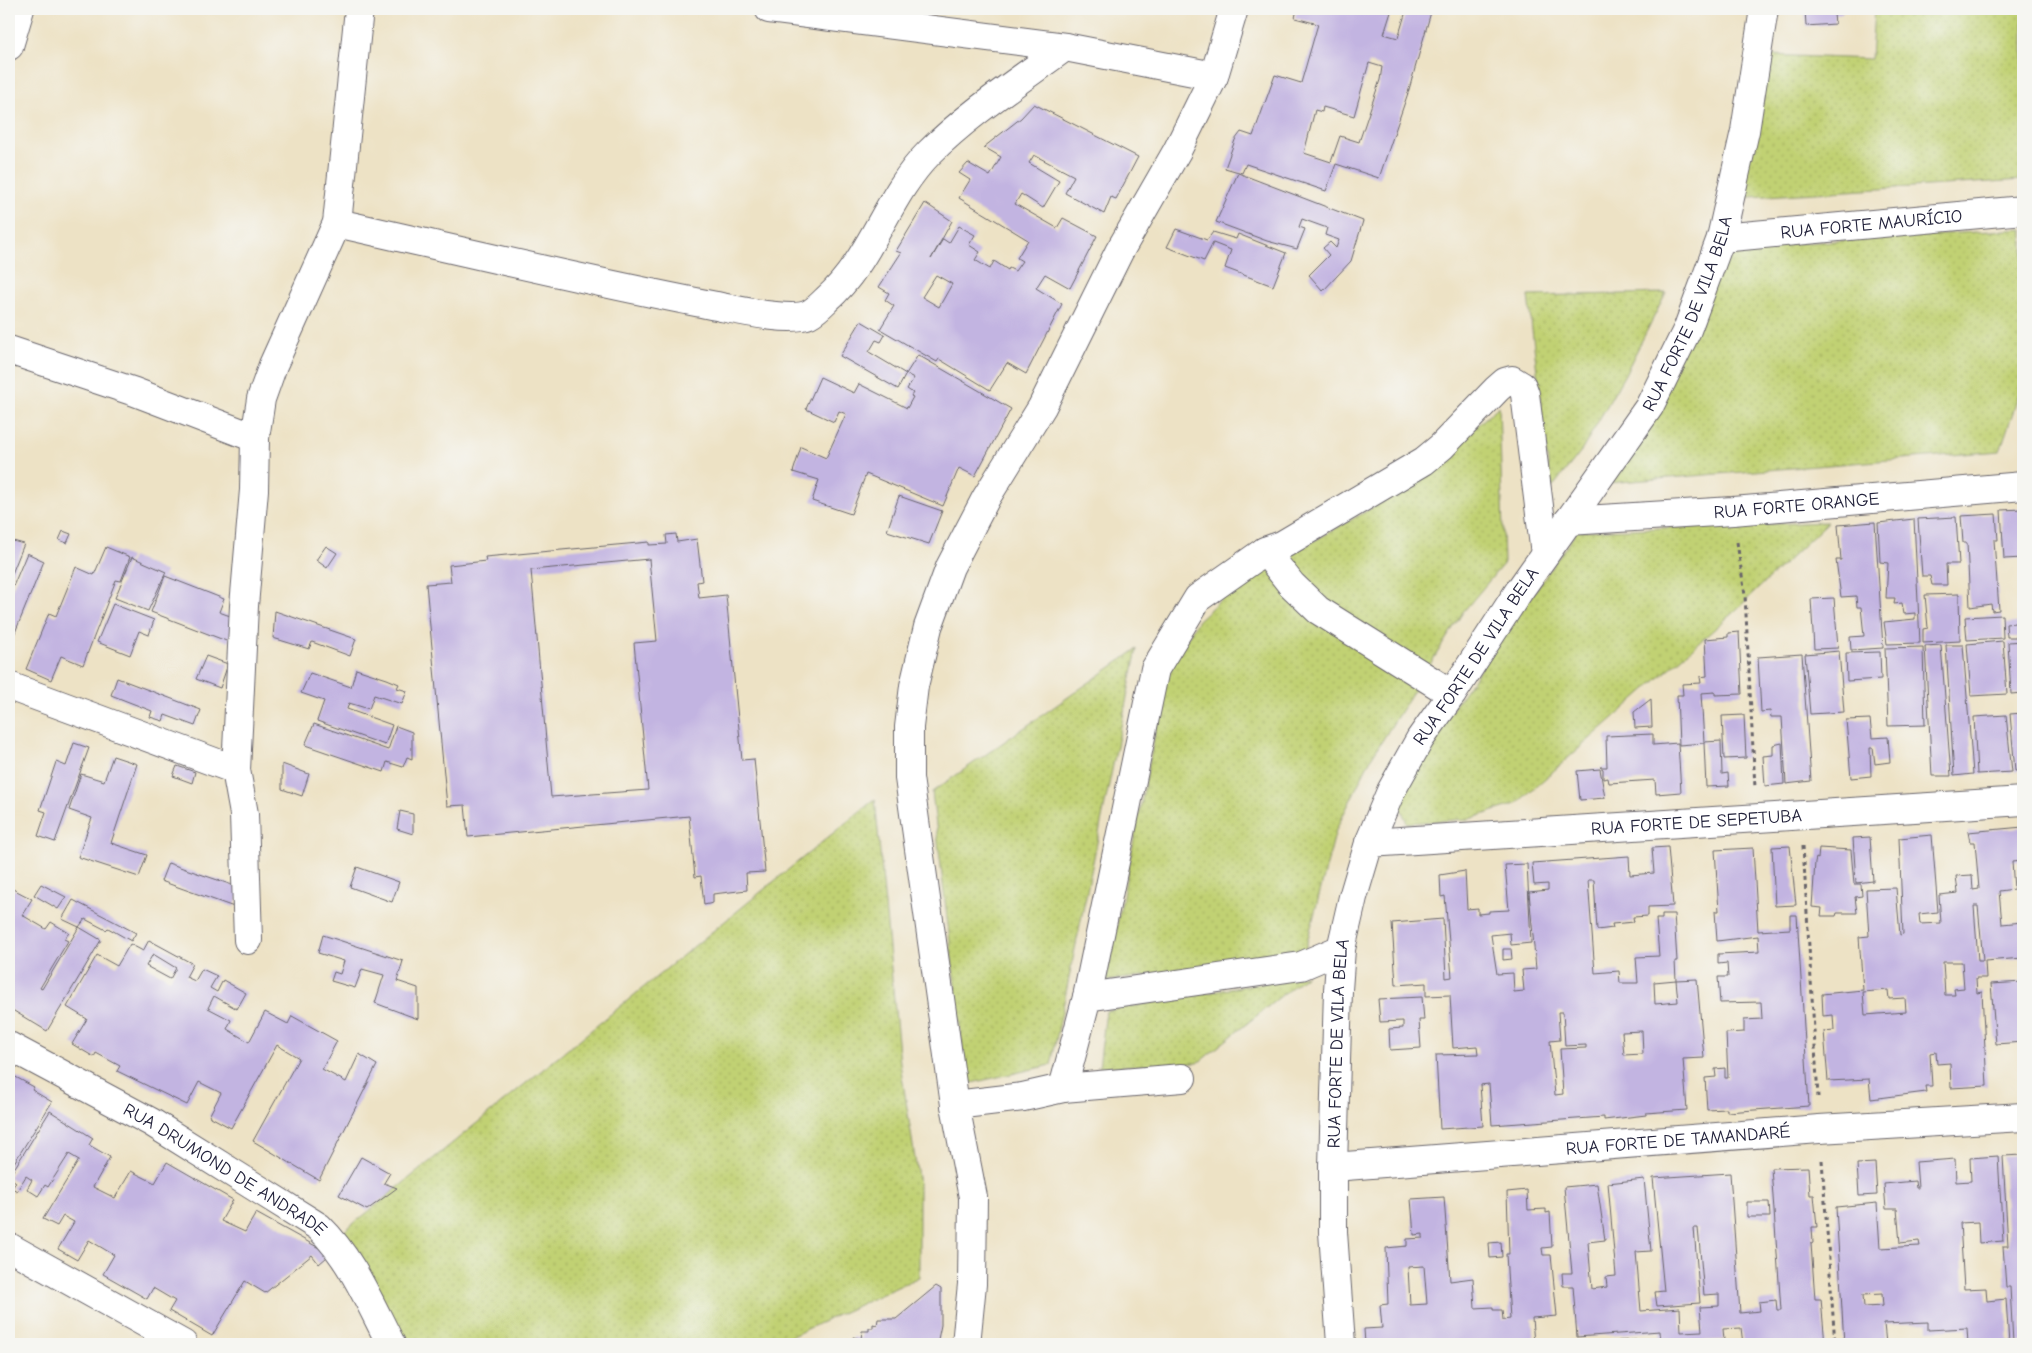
<svg xmlns="http://www.w3.org/2000/svg" width="2032" height="1353" viewBox="0 0 2032 1353" font-family="'Comic Neue',sans-serif">
<style>
.grass{fill:url(#grass-dots);stroke:#727a57}
.building{fill:#c2b4e1;fill-rule:evenodd}
.lines{fill:none;stroke-linecap:round;stroke-linejoin:round}
.street-casing{stroke:#69656b;stroke-width:30}
.secondary-casing{stroke:#69656b;stroke-width:30}
.path{stroke:#69656b;stroke-width:3;stroke-dasharray:4 4;stroke-linecap:butt}
.street{stroke:#fff;stroke-width:28}
.secondary{stroke:#fff;stroke-width:28}
.labels{text-anchor:middle;stroke-width:4;stroke-linejoin:round;paint-order:stroke}
.street-label{font-size:18px;fill:#22223b;stroke:#f6f6f2}
</style>
<defs>
<pattern id="grass-dots" width="8" height="8" patternUnits="userSpaceOnUse" patternTransform="scale(1.25)"><rect width="8" height="8" fill="#c1d173"/><path d="M2 2h.1M6 6h.1" fill="none" stroke="#a6b364" stroke-width="1.8" stroke-linecap="round"/></pattern>
</defs>
<rect width="100%" height="100%" fill="#f6f6f2"/>
<filter id="ink" filterUnits="userSpaceOnUse"><feTurbulence type="fractalNoise" baseFrequency=".02" numOctaves="2"/><feDisplacementMap in="SourceGraphic" scale="10" xChannelSelector="R" yChannelSelector="G"/><feConvolveMatrix kernelMatrix="1 2 1 2 8 2 1 2 1" color-interpolation-filters="sRGB"/></filter>
<filter id="wash" filterUnits="userSpaceOnUse"><feTurbulence type="fractalNoise" baseFrequency=".0096" numOctaves="4" result="noise"/><feDisplacementMap in="SourceGraphic" scale="20" xChannelSelector="R" yChannelSelector="G"/><feGaussianBlur stdDeviation="1.12" result="paint"/><feColorMatrix in="noise" values="0 0 0 0 0 0 0 0 0 0 0 0 0 0 0 0 0 1.4 0 .05"/><feComposite in="paint" operator="in"/></filter>
<g filter="url(#wash)">
<rect width="100%" height="100%" fill="#ede2c5"/>
<path class="grass" d="M1874 9H2023V180L1735 198 1768 55 1871 59Z
M2023 229V382L2000 451 1608 483 1725 248Z
M1666 293 1625 374 1582 450 1551 489 1528 296Z
M1499 406 1504 563 1463 612 1370 760 1336 830 1304 954 1106 981 1167 673 1198 620 1237 585 1407 488Z
M1828 522 1736 610 1516 804 1469 819 1407 823 1398 802 1435 734 1577 531Z
M1137 649 1051 1065 967 1084 932 792Z
M875 799 900 1063 919 1184V1277L775 1344H406L342 1233Z
M1307 975 1198 1063 1099 1067 1106 1011Z"/>
<g id="blocks">
<path class="building" d="M1297 9H1392L1384 34 1398 38 1406 11 1401 9H1420L1431 12 1408 93 1379 178 1336 164 1326 191 1246 164 1242 173 1225 168 1235 140 1241 132 1253 136 1275 75 1301 83 1318 24 1295 18ZM1369 63 1382 67 1380 80 1359 142 1340 136 1331 162 1304 153 1315 110 1322 112 1323 107 1354 116Z
M1805 9H1842L1843 13 1834 14 1835 24 1806 26Z
M1034 104 1138 157 1116 199 1111 197 1104 214 1065 193 1074 176 1034 155 1029 163 1059 181 1043 208 1021 194 1015 204 1057 228 1063 218 1097 236 1070 288 1045 274 1036 288 1062 304 1026 374 1007 363 990 390 939 359 937 362 880 329 894 306 885 300 889 293 879 287 901 253 896 251 925 203 952 221 931 259 943 239 949 243 959 226 975 235 969 245 980 252 975 260 990 269 994 261 1008 270 1009 268 1015 271 1022 261 1017 258 1028 240 959 198 970 180 959 173 968 163 990 176 1001 157 984 147 1021 118ZM936 275 952 284 939 307 922 297Z
M1238 173 1363 221 1351 261 1323 291 1309 275 1329 255 1323 248 1330 242 1336 248 1339 240 1325 235 1327 228 1302 219 1299 227 1305 229 1297 249 1267 241 1216 222Z
M1176 229 1207 240 1213 232 1236 239 1238 234 1286 253 1273 286 1225 268 1231 250 1213 243 1204 261 1167 247Z
M861 321 885 335 881 342 876 340 869 352 906 374 918 355 1011 409 975 476 959 468 943 506 866 474 851 514 812 501 819 480 793 472 801 447 826 458 846 414 839 411 834 422 806 409 820 377 854 393 859 384 907 408 913 397 911 396 913 393 907 389 914 378 906 374 898 389 840 356Z
M899 496 942 511 929 544 887 531Z
M2023 509V558L2004 559 2001 510Z
M1996 514 1998 540H1994L1999 610 1992 611 1991 604 1970 607 1967 543H1963L1961 516Z
M1956 517 1959 564H1946L1947 585H1932L1930 576H1922L1918 519Z
M1914 519 1920 643 1887 644 1884 622 1915 619V613L1904 614 1902 603 1894 604 1895 598H1886L1888 563 1880 562 1878 523Z
M1875 522 1883 648 1851 650 1850 637 1864 636 1861 607H1857L1856 596 1841 597 1836 560H1841L1838 525Z
M63 531 71 534 67 543 59 540Z
M676 534 677 542 697 539 702 581 697 582 699 598 726 595 742 760 754 759 765 872 746 873 747 890 713 894V903L704 905 701 876 695 877 689 816 468 837 465 805 447 806 426 584 451 582 449 565 486 561 485 557 649 542V545L667 544 666 535ZM649 559 657 641 634 643 648 790 551 797 531 570Z
M9 540 24 544 9 581Z
M326 546 337 553 327 568 316 560Z
M106 547 130 557 121 581 116 580 83 665 61 656 51 680 26 669 49 613 56 616 76 567 94 575Z
M27 553 44 561 14 635 9 633V596Z
M132 557 166 572 148 611 115 598Z
M165 576 224 599 219 612 233 617 229 642 151 612Z
M1959 594 1960 641 1923 643V629L1928 628 1925 595Z
M1834 598 1838 648 1814 649 1811 599Z
M113 604 154 620 149 635 139 631 130 655 97 642Z
M275 611 356 639 350 656 312 642 309 649 273 638Z
M2002 615 2003 638 1967 640 1965 617Z
M2023 622V637H2007L2006 624Z
M1739 632 1742 694 1715 695V692L1701 693 1704 742 1721 741 1722 774 1728 773 1729 786 1706 787 1704 743 1679 745 1677 695H1683L1682 684 1701 683 1700 677 1707 676 1705 639 1728 637V633Z
M2003 641 2007 694 1971 696 1967 644Z
M2023 641V693L2011 694 2008 642Z
M1941 645 1951 776H1932L1925 646Z
M1946 645H1963L1973 774 1954 776Z
M1923 647 1925 725 1888 726 1885 648Z
M1839 651 1844 712 1810 714 1805 654Z
M1880 652 1881 679 1847 681 1846 653Z
M1802 654 1811 781 1786 784 1782 717H1771L1770 711 1761 712 1758 657Z
M206 656 228 664 220 688 196 679Z
M356 669 387 679 399 684 397 688 407 691 402 704 374 695 369 709 349 703 347 709 392 725 385 745 317 721 324 701 301 693 310 673 351 687Z
M117 678 201 710 195 726 165 715 163 721 150 717 152 711 111 695Z
M1651 699 1652 727 1635 728 1634 712Z
M2023 713V770L2015 771 2010 714Z
M1744 715 1746 758 1724 759 1722 716Z
M2006 715 2012 772 1977 774 1974 717Z
M1870 719 1872 738 1888 737 1890 762 1875 764 1873 748H1870L1871 776 1851 778 1846 720Z
M314 724 388 750 396 726 412 732V759L407 757 403 767 387 762 384 772 305 745Z
M1653 734V745L1678 743 1681 792 1656 794 1655 780 1609 783 1608 778 1603 779V769L1600 767H1607L1606 736Z
M74 743 89 748 55 842 38 836 46 812 40 810 56 762 66 766Z
M1782 743 1784 784 1765 786 1763 756 1773 755V745Z
M113 756 137 764 111 843 147 855 139 877 78 857 92 818 69 810 81 774 104 781Z
M282 764 309 774 302 796 282 789Z
M177 766 195 772 192 783 173 776Z
M1600 769 1605 798 1580 800 1577 771Z
M400 811 413 814V834L397 829Z
M2023 827V875L2021 861 2012 862 2014 889 1999 891 2002 924 2023 922V958L1985 961 1986 978H1976L1977 993 1982 992 1987 1086 1951 1088 1950 1063 1937 1064 1936 1052 1930 1053 1932 1086H1925L1926 1092 1871 1099 1869 1079 1828 1081 1824 1031 1834 1030 1833 1015 1823 1016 1822 994 1863 990 1859 937 1869 936 1866 889 1896 888 1900 935 1903 934 1899 838 1932 835 1938 912 1919 914 1920 924 1941 923 1939 895 1958 893 1956 876 1972 875 1973 890 1979 889 1975 842H1970L1968 832ZM1974 906H1978L1983 961H1978ZM1943 962H1962L1964 988 1954 989 1955 995H1945ZM1888 990 1889 999 1905 998 1906 1012 1865 1015 1863 992Z
M1870 837 1873 881 1856 883 1853 838Z
M1790 846 1796 905 1775 906 1772 847Z
M1668 847 1673 906 1648 907V916L1633 917 1634 922 1612 924 1613 928 1597 930 1594 880H1588L1595 973 1619 971 1620 983H1638L1636 957 1659 956 1656 919H1662V914H1674L1677 961H1675L1676 980 1697 979 1704 1058 1683 1059 1687 1110 1646 1113V1115L1604 1120V1117L1492 1125 1489 1084 1480 1085 1483 1126 1440 1129 1436 1055 1478 1054 1477 1046 1453 1048 1450 995 1426 996V983L1396 985 1392 923 1443 919 1446 978 1452 977 1445 896 1441 897 1440 875 1465 871 1467 909 1478 908V914L1489 913V911L1509 910 1505 865 1527 864 1531 943 1511 945 1510 933 1491 935 1497 974 1513 973 1514 992 1524 991 1522 970 1536 969 1529 892 1548 890V884L1534 885 1532 863 1629 856 1630 875 1654 873 1652 848ZM1676 980 1678 1002 1655 1004 1654 982ZM1558 1012H1563L1565 1046 1586 1045V1048L1560 1049 1563 1094 1555 1095 1550 1041 1560 1040ZM1642 1031 1643 1054 1624 1055 1622 1032Z
M1753 848 1758 931 1790 929V915H1797L1809 1106 1727 1112V1109L1707 1110 1705 1078 1716 1077 1715 1069 1725 1068V1078H1728L1726 1033 1744 1032V1020L1762 1019 1761 1002 1720 1003 1718 977H1728L1727 963 1718 964V954L1759 952 1758 936 1717 941 1715 911H1719L1715 850Z
M1819 848 1851 850 1854 884H1861L1862 896 1855 897 1857 913H1837L1836 916H1821L1822 908 1812 907 1815 862 1816 858 1818 859Z
M168 863 241 888 234 907 161 881Z
M357 867 399 882 392 902 350 887Z
M41 884 66 897 58 909 34 895Z
M9 887 32 899 22 915 46 929 51 922 69 933 64 939 68 941 40 988 42 989 79 927 101 940 47 1031 9 1008Z
M73 900 136 933 131 941 108 928 106 930 85 919 79 927 62 919Z
M323 935 403 961 397 981 418 988V1019L375 1003 384 975 362 969 355 988 331 981 334 972 340 974 344 961 318 953Z
M149 940 193 964 186 977 195 981 202 969 217 976 210 988 217 992 223 980 246 993 237 1009 214 996 208 1008 231 1020 227 1029 249 1042 265 1012 288 1024 292 1016 337 1041 322 1069 346 1082 359 1054 377 1065 319 1180 253 1141 299 1058 277 1045 231 1128 209 1116 221 1093 199 1082 187 1105 117 1071 120 1066 96 1053 94 1057 72 1044 87 1019 67 1007 97 955 117 966 130 944 143 951ZM153 954 176 968 170 979 146 966Z
M1503 949H1511L1512 959 1503 960Z
M2023 982V1042L1996 1044 1991 984Z
M1422 997 1424 1020H1419L1421 1048 1390 1050 1389 1029 1403 1028V1021L1380 1022 1378 999Z
M10 1074 34 1087 32 1090 52 1102 9 1171Z
M50 1111 93 1138 89 1145 110 1157 93 1187 115 1198 131 1171 155 1183 167 1162 233 1200 221 1221 245 1232 256 1213 319 1248 327 1257 319 1264 312 1255 265 1293 245 1281 212 1336 169 1311 175 1301 153 1288 147 1299 103 1274 114 1255 89 1240 77 1260 58 1249 74 1222 63 1216 57 1226 43 1219 79 1160 69 1154 48 1187 45 1185 38 1196 27 1189 32 1180 26 1176 17 1191 12 1188 16 1182 9 1177Z
M2023 1155V1342L2013 1343 2010 1287H2006L2003 1246H2008L2003 1156Z
M1998 1156 2003 1241 1979 1243 1978 1222 1960 1223 1964 1289 1986 1288 1987 1301 2006 1299 2009 1344H1968L1967 1328 1928 1330V1322L1884 1324 1886 1344H1844L1836 1207 1877 1203 1880 1248 1920 1246 1919 1241 1900 1243 1897 1209H1886L1884 1184 1915 1181 1916 1188H1918L1916 1162 1955 1159 1956 1182 1971 1181 1970 1158ZM1882 1294 1883 1306 1864 1307 1863 1295Z
M361 1157 390 1173 384 1183 397 1188 367 1210 339 1195Z
M1875 1163 1877 1195 1859 1196 1857 1164Z
M1808 1167 1810 1195H1814L1817 1227H1812L1813 1243 1811 1244 1815 1299H1821L1825 1344H1743L1741 1328 1723 1329 1724 1340 1702 1341V1344H1661L1660 1331 1577 1337 1573 1286H1563L1562 1273H1572L1564 1187 1597 1184 1605 1240 1588 1242 1592 1289 1607 1287 1606 1277 1616 1276 1608 1183 1644 1179 1651 1251 1636 1252 1641 1311 1680 1308 1681 1332 1702 1331 1700 1307 1719 1306V1294L1704 1295 1698 1228H1694L1700 1303 1657 1306 1655 1292 1664 1291 1653 1178 1730 1173 1740 1313 1760 1311 1759 1302 1776 1300 1777 1310H1781L1771 1168Z
M1527 1190 1528 1210 1546 1209V1213L1550 1212 1552 1247 1542 1248 1543 1255H1551L1557 1316 1532 1318 1534 1344H1365L1364 1329 1382 1328 1380 1305 1388 1304 1386 1248 1407 1246V1239L1423 1238V1234L1414 1235 1411 1199 1444 1197 1450 1281 1473 1278 1475 1308 1493 1307V1310H1502L1503 1320 1510 1319 1506 1254H1509L1507 1192ZM1424 1266 1427 1304 1410 1305 1408 1267Z
M1747 1202H1769L1770 1217H1747Z
M1501 1242 1502 1257 1490 1258 1489 1243Z
M936 1286 941 1289V1325L937 1344H852L853 1337 861 1339 862 1331H869V1328H873V1324L877 1325 878 1319H896Z
M1655 1339V1344H1608L1619 1341Z"/>
</g>
</g>
<g filter="url(#ink)">
<use href="#blocks" fill-opacity="0" stroke="#69656b" stroke-width="1"/>
<g class="lines">
<defs>
<g id="street">
<path d="M769 9 1065 47 1214 76"/>
<path d="M9 46 20 9"/>
<path d="M337 223C462 251 586 281 711 305 734 309 790 323 809 314 815 311 821 305 826 300 872 260 886 196 929 153 969 113 1019 81 1065 47"/>
<path id="s1" d="M1721 238 2023 210"/>
<path d="M9 350 135 392 255 438"/>
<path id="s2" d="M1568 521 1733 511 2023 486"/>
<path d="M9 686 236 770"/>
<path d="M1452 694 1318 610 1291 584 1265 551 1282 545 1424 461 1441 447 1497 389 1505 382 1512 380 1522 386 1525 394 1545 554"/>
<path id="s3" d="M1369 843 2023 801"/>
<path d="M248 940 244 814 236 770 244 606 254 490 255 438 261 399 273 365 337 223 359 9"/>
<path d="M1087 997 1155 669 1198 598 1265 551"/>
<path id="s4" d="M9 1046 151 1122 319 1227C352 1259 370 1304 391 1344"/>
<path d="M1063 1088 1182 1078"/>
<path d="M955 1105 1023 1097 1063 1088 1087 997 1301 966 1341 949"/>
<path id="s5" d="M1333 1167 1819 1129 2023 1117"/>
<path d="M9 1247 183 1344"/>
<path id="s6" d="M1341 1344 1333 1232V1167L1338 990 1341 949 1353 897 1369 843 1391 791 1420 739 1452 694 1519 591 1649 407 1687 330 1721 238 1745 131 1764 9"/>
</g>
<path id="secondary" d="M966 1344 972 1284 973 1197 955 1105 909 778V727L914 686 928 627 950 567 986 498 1042 407 1119 252 1177 151 1214 76 1234 9"/>
</defs>
<use href="#street" class="street-casing"/>
<use href="#secondary" class="secondary-casing"/>
<path class="path" d="M1737 542 1745 595 1755 788
M1803 846 1818 1097
M1822 1160 1835 1344"/>
<use href="#street" class="street"/>
<use href="#secondary" class="secondary"/>
</g>
</g>
<g class="labels">
<g class="street-label">
<text dy="6" stroke="none"><textPath href="#s1" startOffset="151">RUA FORTE MAURÍCIO</textPath></text>
<text dy="6" stroke="none"><textPath href="#s6" startOffset="1126">RUA FORTE DE VILA BELA</textPath></text>
<text dy="6" stroke="none"><textPath href="#s2" startOffset="229">RUA FORTE ORANGE</textPath></text>
<text dy="6" stroke="none"><textPath href="#s6" startOffset="721">RUA FORTE DE VILA BELA</textPath></text>
<text dy="6" stroke="none"><textPath href="#s3" startOffset="328">RUA FORTE DE SEPETUBA</textPath></text>
<text dy="6" stroke="none"><textPath href="#s6" startOffset="301">RUA FORTE DE VILA BELA</textPath></text>
<text dy="6" stroke="none"><textPath href="#s5" startOffset="346">RUA FORTE DE TAMANDARÉ</textPath></text>
<text dy="6" stroke="none"><textPath href="#s4" startOffset="249">RUA DRUMOND DE ANDRADE</textPath></text>
</g>
</g>
<rect width="2032" height="1353" fill="none" stroke="#f6f6f2" stroke-width="30"/>
</svg>
